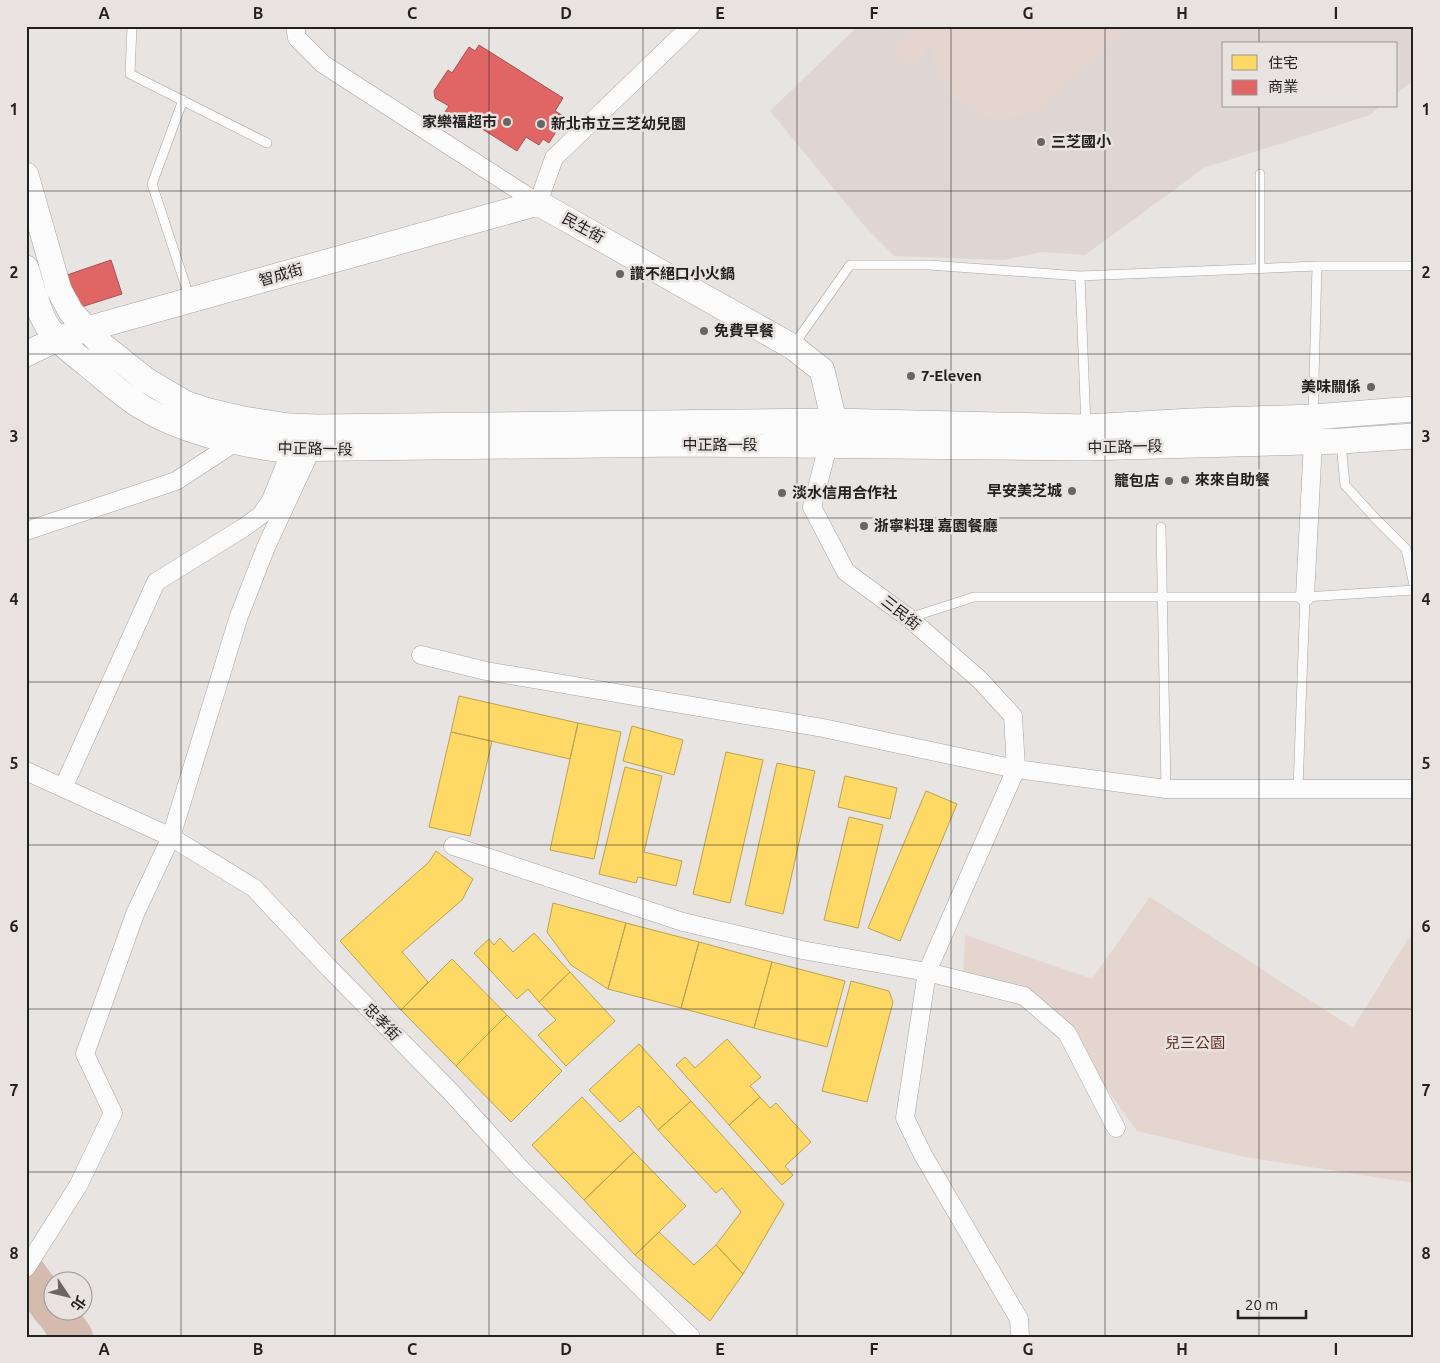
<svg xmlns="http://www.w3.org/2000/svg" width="1440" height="1363" viewBox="0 0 1440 1363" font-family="Ubuntu,'Noto Sans TC',sans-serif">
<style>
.built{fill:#dfd6d3}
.green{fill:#e4d5ce}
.homes{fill:#ffd966;stroke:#bda251}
.shops{fill:#e06666;stroke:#a75151}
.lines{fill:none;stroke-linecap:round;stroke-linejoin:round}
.river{stroke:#d5bab0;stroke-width:40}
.lane-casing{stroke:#a7a5a4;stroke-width:10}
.street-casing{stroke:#a7a5a4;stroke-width:19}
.secondary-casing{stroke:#a7a5a4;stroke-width:26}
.lane{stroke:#fbfbfb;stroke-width:9}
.street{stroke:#fbfbfb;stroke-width:18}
.secondary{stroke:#fbfbfb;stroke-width:25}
.grid{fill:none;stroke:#232120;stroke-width:1;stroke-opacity:0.55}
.poi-dot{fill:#686564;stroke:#e8e3e1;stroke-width:2}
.labels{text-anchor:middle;stroke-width:5;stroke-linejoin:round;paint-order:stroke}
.poi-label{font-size:15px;font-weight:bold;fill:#232120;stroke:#e8e3e1;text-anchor:start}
.street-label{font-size:15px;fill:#232120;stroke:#e8e3e1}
.park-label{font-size:15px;fill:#5c2b18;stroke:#e8e3e1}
.neatline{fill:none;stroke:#232120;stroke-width:2}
.grid-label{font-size:16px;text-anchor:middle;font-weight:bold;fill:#232120}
</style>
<rect width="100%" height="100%" fill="#e7e4e2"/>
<path class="built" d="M858 26H879L882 30 886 26H1411L1414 48V80L1396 94V44H1224V106H1381L1370 115 1204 168 1085 255 1042 252 1004 260 894 256 866 228 770 111Z"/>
<path class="green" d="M912 26H1130L1044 105 1022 115 998 119 974 113 954 99 939 80 933 61 935 42 908 68 889 48Z
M1150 897 1353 1028 1414 929V1183L1245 1157 1137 1131 1067 1033 1029 994 963 977 965 935 1092 979Z"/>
<path class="homes" d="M459 696 578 723 570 759 451 732Z
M578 723 621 732 594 859 550 850Z
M632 726 683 740 674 775 623 761Z
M451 732 492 741 470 836 429 827Z
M726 752 763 760 730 903 693 894Z
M777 763 815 771 783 914 745 905Z
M625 767 662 776 644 852 682 861 676 886 638 877 636 883 599 874Z
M845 776 897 788 890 819 838 807Z
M926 791 957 804 900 941 868 928Z
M849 817 883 825 858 928 824 920Z
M436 851 473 879 462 900 402 952 428 982 401 1010 340 941 429 862Z
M553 903 626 923 608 989 571 965 547 932Z
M626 923 699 942 681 1008 608 989Z
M534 933 570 972 539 1002 528 989 517 999 474 953 489 939 494 945 500 938 513 952Z
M699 942 772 962 754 1028 681 1008Z
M452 959 507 1015 456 1066 401 1010Z
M772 962 845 981 827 1047 754 1028Z
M570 972 615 1021 566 1066 538 1035 556 1020 539 1002Z
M851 981 889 991 893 1002 867 1102 822 1091Z
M507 1015 562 1071 511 1122 456 1066Z
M727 1039 761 1077 750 1086 760 1097 729 1125 676 1065 685 1057 695 1068Z
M639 1044 691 1101 658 1130 639 1106 620 1122 589 1090Z
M582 1097 634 1152 584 1200 532 1145Z
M760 1097 770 1108 776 1103 811 1142 785 1166 793 1175 782 1185 729 1125Z
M691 1101 784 1204 743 1274 716 1245 741 1212 722 1188 716 1193 658 1130Z
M634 1152 686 1206 635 1255 584 1200Z
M659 1232 694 1265 716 1245 743 1274 710 1321 635 1255Z"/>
<path class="shops" d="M479 45 563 98 555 111 565 117 549 143 543 139 539 145 526 137 517 151 457 113 454 118 445 112 449 106 435 98 434 91 448 70 452 73 469 47 475 51Z
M111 260 122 294 78 308 67 275Z"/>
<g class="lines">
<path class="river" d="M26 1273 52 1309
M54 1310 73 1337"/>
<defs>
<path id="lane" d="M132 26 130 74 267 143
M183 100 152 184 190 299
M1260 174V269
M1317 266H1414
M1080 276 1086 426
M793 346 850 265H929L1080 276 1317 266 1313 417
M1341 443 1345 485 1375 518 1406 549 1414 585
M1161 527 1166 789
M909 618 974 597H1305L1414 590
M1298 789 1305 597"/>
<path id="street" d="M295 26 297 38 323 64 538 203 554 158 691 26
M828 446 812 507 846 572 909 618 980 680 1013 716 1016 769 927 972 905 1118 923 1155 1019 1319 1020 1337
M26 531 176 481 234 443 237 436
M1305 597 1313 442
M421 655 486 671 823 728 1016 769 1166 789H1414
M26 771 171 837 254 888 329 968 449 1090 520 1168 691 1337
M63 788 156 582 243 528 261 515 271 500 291 450
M453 846 683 922 802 950 927 972 1024 996 1067 1033 1116 1128
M26 1268 78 1186 113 1113 85 1054 135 914 171 837 239 616 266 547 311 450"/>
<path id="secondary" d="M26 175 59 290 71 312 102 345 146 380 185 403 209 411 243 419 289 426 319 427 834 421 1086 427 1192 421 1313 417 1414 409
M26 268C32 286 36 305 45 322 55 340 72 352 88 365 106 380 124 397 145 409 184 432 231 442 275 449L682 444 1086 448 1341 441 1414 436
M26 354 57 339 87 329 538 203 793 347 822 370 834 421 830 437"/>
</defs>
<use href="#lane" class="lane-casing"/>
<use href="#street" class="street-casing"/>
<use href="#secondary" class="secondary-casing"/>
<use href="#lane" class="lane"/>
<use href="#street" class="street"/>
<use href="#secondary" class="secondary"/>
</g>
<path class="grid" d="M181 26V1337M335 26V1337M489 26V1337M643 26V1337M797 26V1337M951 26V1337M1105 26V1337M1259 26V44M1259 106V1337M26 191H1414M26 354H1414M26 518H1414M26 682H1414M26 845H1414M26 1009H1414M26 1172H1414"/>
<g class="poi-dot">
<circle cx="507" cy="122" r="5"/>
<circle cx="541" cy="124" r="5"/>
<circle cx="1041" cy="142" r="5"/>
<circle cx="620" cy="274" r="5"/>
<circle cx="704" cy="331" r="5"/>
<circle cx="911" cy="376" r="5"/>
<circle cx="1371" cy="387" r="5"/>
<circle cx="1185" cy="480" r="5"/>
<circle cx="1169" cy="481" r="5"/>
<circle cx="1072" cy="491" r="5"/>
<circle cx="782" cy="493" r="5"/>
<circle cx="864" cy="526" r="5"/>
</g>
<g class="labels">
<g class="poi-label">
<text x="497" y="127" text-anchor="end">家樂福超市</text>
<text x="551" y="129">新北市立三芝幼兒園</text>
<text x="1051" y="147">三芝國小</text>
<text x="630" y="279">讚不絕口小火鍋</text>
<text x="714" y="336">免費早餐</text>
<text x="921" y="381">7-Eleven</text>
<text x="1361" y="392" text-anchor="end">美味關係</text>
<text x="1195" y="485">來來自助餐</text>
<text x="1159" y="486" text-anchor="end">籠包店</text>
<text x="1062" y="496" text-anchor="end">早安美芝城</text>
<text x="792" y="498">淡水信用合作社</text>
<text x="874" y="531">浙寧料理 嘉園餐廳</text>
</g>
<g class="street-label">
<text transform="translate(583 228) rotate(29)" y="5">民生街</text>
<text transform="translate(281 275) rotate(-16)" y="5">智成街</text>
<text x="720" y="450">中正路一段</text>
<text transform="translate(1125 447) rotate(-1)" y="5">中正路一段</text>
<text transform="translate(315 449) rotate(1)" y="5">中正路一段</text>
<text transform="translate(901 613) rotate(38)" y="5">三民街</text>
<text transform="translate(382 1022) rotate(46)" y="5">忠孝街</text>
</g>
<g class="park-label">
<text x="1195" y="1048">兒三公園</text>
</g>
</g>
<rect width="1440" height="1363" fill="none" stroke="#e8e3e1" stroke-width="55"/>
<rect x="1222" y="42" width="175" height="65" fill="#e8e3e1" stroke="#999594"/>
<rect x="1232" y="55" width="25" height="15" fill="#ffd966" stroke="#999594"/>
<text x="1268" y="68" font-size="15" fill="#232120">住宅</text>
<rect x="1232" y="80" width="25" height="15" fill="#e06666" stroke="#999594"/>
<text x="1268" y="92" font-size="15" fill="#232120">商業</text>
<g transform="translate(68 1296) rotate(125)"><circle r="24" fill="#e8e3e1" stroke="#999594"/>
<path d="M0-4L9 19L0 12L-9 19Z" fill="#686564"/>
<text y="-8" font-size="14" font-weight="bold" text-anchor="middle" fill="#232120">北</text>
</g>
<path d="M1238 1310v8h68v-8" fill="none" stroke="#232120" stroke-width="2.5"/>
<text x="1245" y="1310" font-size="15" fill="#232120" stroke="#e8e3e1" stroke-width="4" paint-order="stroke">20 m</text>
<rect x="28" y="28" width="1384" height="1308" class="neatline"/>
<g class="grid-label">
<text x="104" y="19">A</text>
<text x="258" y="19">B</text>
<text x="412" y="19">C</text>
<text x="566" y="19">D</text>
<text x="720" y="19">E</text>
<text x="874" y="19">F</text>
<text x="1028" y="19">G</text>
<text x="1182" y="19">H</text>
<text x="1336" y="19">I</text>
<text x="14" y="115">1</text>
<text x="1426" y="115">1</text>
<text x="14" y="278">2</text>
<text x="1426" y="278">2</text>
<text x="14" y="442">3</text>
<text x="1426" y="442">3</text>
<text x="14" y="605">4</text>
<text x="1426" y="605">4</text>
<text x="14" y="769">5</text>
<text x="1426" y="769">5</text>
<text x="14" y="932">6</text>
<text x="1426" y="932">6</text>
<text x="14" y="1096">7</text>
<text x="1426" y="1096">7</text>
<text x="14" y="1259">8</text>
<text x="1426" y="1259">8</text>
<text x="104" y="1355">A</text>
<text x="258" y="1355">B</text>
<text x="412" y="1355">C</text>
<text x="566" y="1355">D</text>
<text x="720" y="1355">E</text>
<text x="874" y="1355">F</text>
<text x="1028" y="1355">G</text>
<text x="1182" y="1355">H</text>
<text x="1336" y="1355">I</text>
</g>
</svg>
